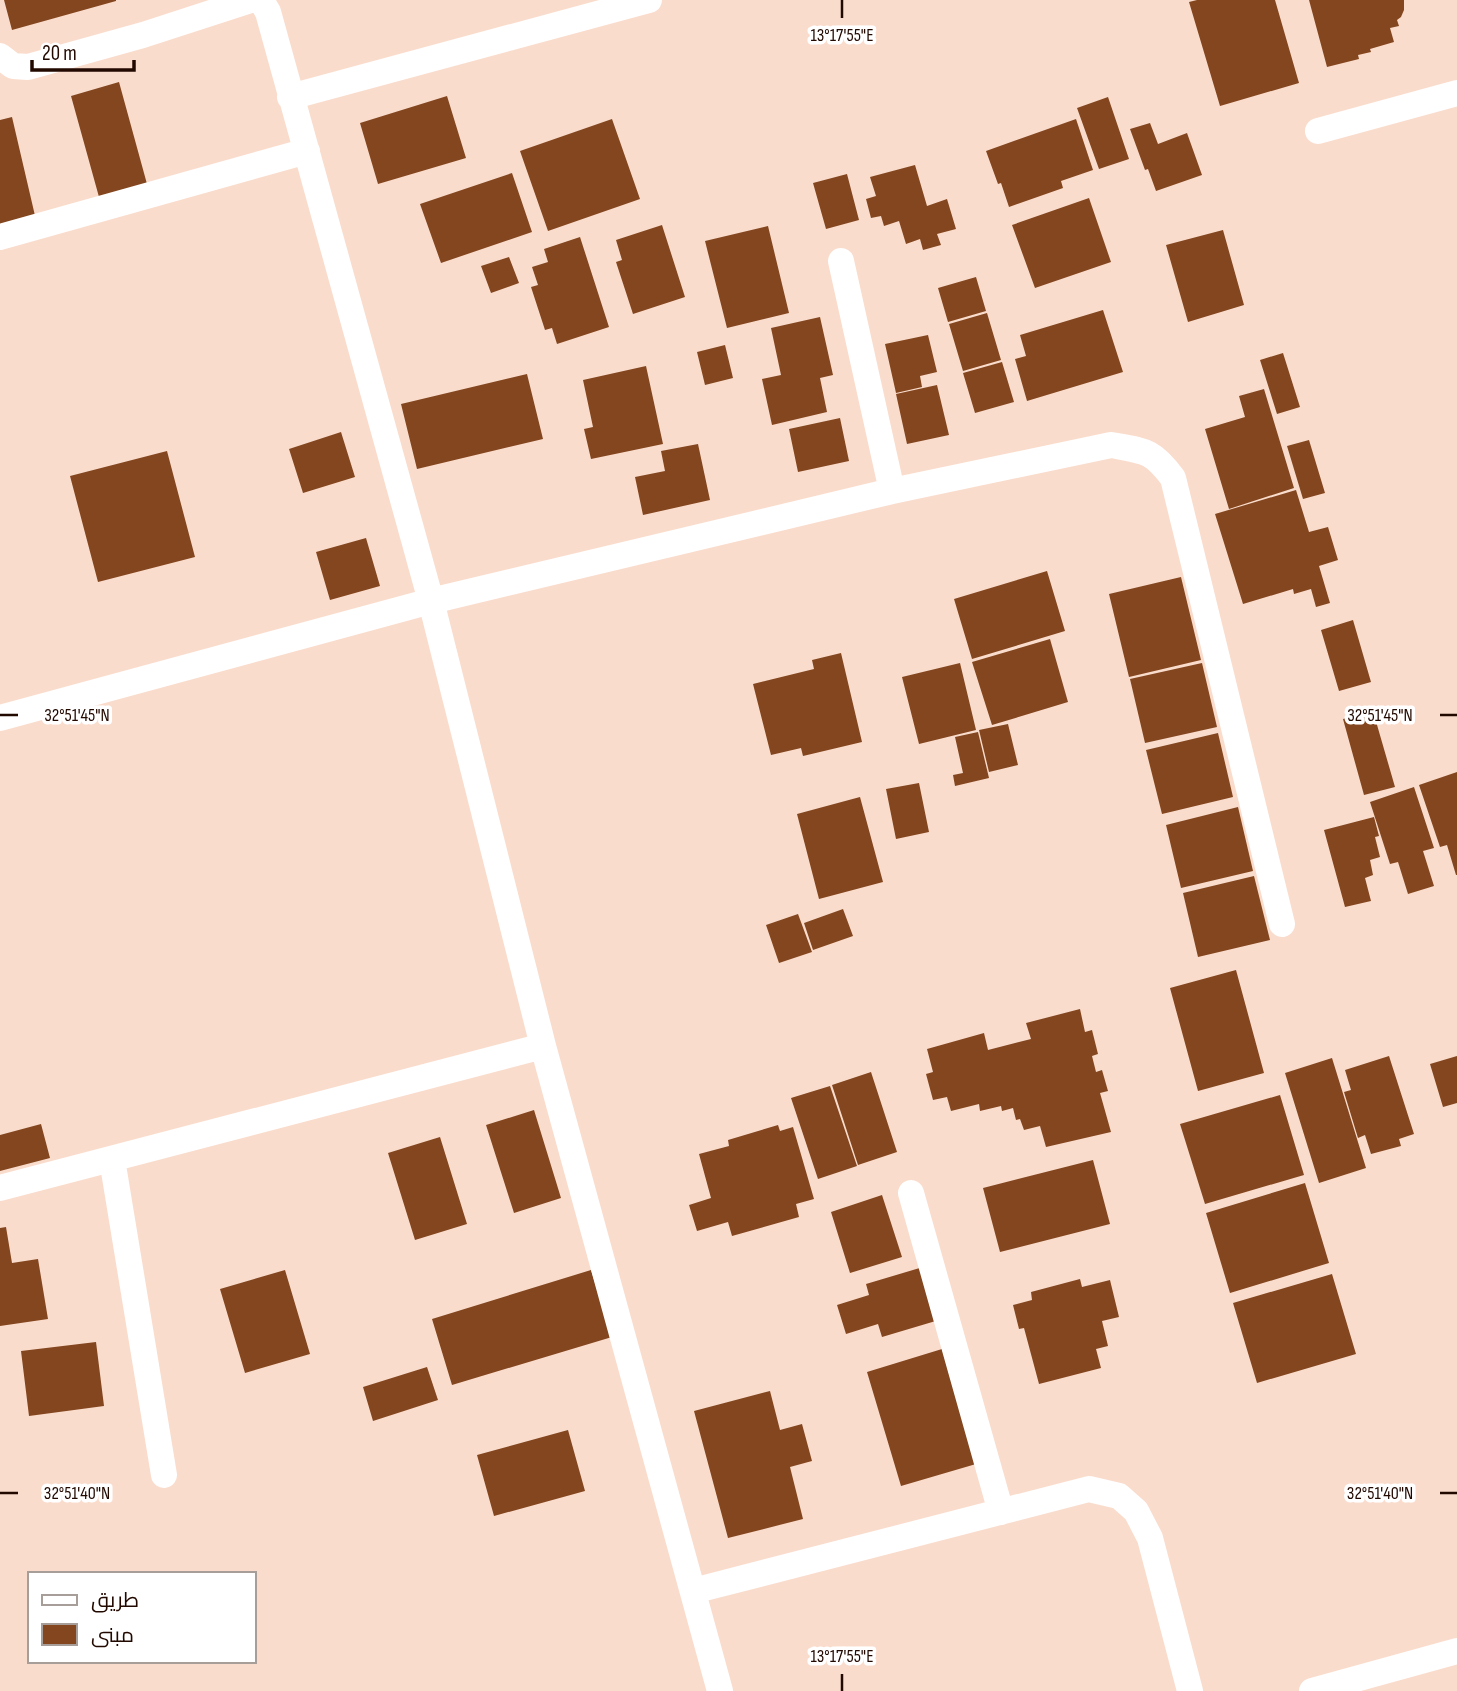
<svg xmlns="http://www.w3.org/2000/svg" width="1457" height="1691" viewBox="0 0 1457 1691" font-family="'Sofia Sans Condensed',Cairo,sans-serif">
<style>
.building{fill:#83461f}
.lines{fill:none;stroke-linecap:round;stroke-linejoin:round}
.street{stroke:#fff;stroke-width:26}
.ticks{fill:none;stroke:#220900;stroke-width:2.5}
.ticks-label{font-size:18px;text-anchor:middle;fill:#220900;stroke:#fff;stroke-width:7;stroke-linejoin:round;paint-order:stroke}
</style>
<rect width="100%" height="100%" fill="#fadccc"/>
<path class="building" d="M4 0H116V1L12 30Z
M1197 0H1275L1299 83 1220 106 1189 2Z
M1309 0H1404V10L1401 17 1397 20 1399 26 1390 28 1394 42 1370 49 1371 52 1358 55 1359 59 1327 67Z
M119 82 147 184 99 197 71 96Z
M447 96 466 158 378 184 360 123Z
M1108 97 1129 159 1099 169 1077 108Z
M12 117 36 220 0 228V120Z
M612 119 640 199 548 231 520 151Z
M1076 119 1093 170 1061 181 1063 188 1009 207 1001 183 998 184 986 151Z
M1150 123 1158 144 1187 133 1202 175 1156 191 1148 169 1145 170 1130 129Z
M915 165 927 206 947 199 956 229 937 234 941 245 923 250 920 239 906 244 899 221 884 226 881 216 871 218 866 199 876 196 870 177Z
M512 173 532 232 441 263 420 204Z
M847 174 859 220 826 229 813 183Z
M1089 198 1111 262 1035 288 1012 225Z
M662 225 685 297 633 314 616 262 622 260 616 240Z
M768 226 789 313 727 328 705 241Z
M1223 230 1244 305 1188 322 1166 245Z
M580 237 609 327 557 344 552 328 545 330 531 287 538 285 532 267 548 262 544 249Z
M509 257 519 283 491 293 481 266Z
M976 277 986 311 948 322 938 288Z
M1103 310 1123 372 1027 401 1015 359 1026 356 1020 335Z
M987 313 1001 360 963 371 949 324Z
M820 317 833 375 820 378 827 412 772 425 762 379 781 375 771 328Z
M928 335 937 372 920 376 922 387 896 393 885 344Z
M725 345 733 378 705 385 697 352Z
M1283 353 1300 407 1277 414 1260 360Z
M1002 362 1014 402 975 413 963 373Z
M646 366 663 444 591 459 584 429 593 427 583 380Z
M527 374 543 439 417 469 401 404Z
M937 385 949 435 907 444 896 394Z
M1264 389 1294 488 1229 509 1205 429 1245 417 1239 396Z
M840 418 849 461 798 472 789 429Z
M341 432 355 477 303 493 289 449Z
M1309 440 1325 493 1303 499 1287 446Z
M698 444 710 500 643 515 635 477 665 471 661 451Z
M167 451 195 557 98 582 70 476Z
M1296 490 1309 532 1328 527 1338 560 1319 566 1330 603 1316 607 1311 589 1294 594 1293 589 1243 604 1215 514Z
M366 538 380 586 330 600 316 552Z
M1047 571 1065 631 972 659 954 599Z
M1181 577 1201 660 1129 677 1109 594Z
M1353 620 1371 682 1339 691 1321 630Z
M1050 639 1068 702 992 725 972 662Z
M841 653 862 742 803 756 801 748 771 755 753 684 814 669 812 660Z
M960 663 976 730 919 744 902 677Z
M1202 663 1217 727 1145 743 1130 679Z
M1373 711 1395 787 1364 795 1343 719Z
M1008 724 1018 765 989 772 979 730Z
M978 732 989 778 955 786 953 775 963 773 955 737Z
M1218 733 1233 797 1162 814 1146 750Z
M1457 772V875H1456L1447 845 1440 847 1419 785Z
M919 783 929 832 896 839 886 789Z
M1414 787 1434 848 1423 851 1434 886 1408 894 1398 862 1390 864 1370 802Z
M860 797 883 882 819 899 797 814Z
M1238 807 1253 871 1181 888 1166 825Z
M1374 817 1379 836 1375 837 1380 857 1370 860 1373 875 1365 878 1371 901 1345 907 1324 830Z
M1254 876 1270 940 1198 957 1183 893Z
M843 909 853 936 813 950 804 923Z
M798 914 812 952 779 963 766 925Z
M1236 970 1264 1073 1198 1091 1170 988Z
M1080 1009 1085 1032 1092 1030 1098 1054 1092 1056 1096 1072 1102 1070 1108 1091 1100 1093 1111 1132 1046 1147 1040 1126 1024 1130 1020 1119 1016 1120 1013 1108 1002 1111 1001 1106 980 1111 979 1104 951 1111 947 1097 933 1100 926 1074 933 1072 927 1049 984 1033 988 1050 1031 1039 1026 1023Z
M1389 1056 1414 1134 1399 1139 1401 1146 1371 1154 1365 1135 1358 1138 1344 1092 1351 1090 1345 1070Z
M1457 1056V1103L1443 1107 1430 1064Z
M1332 1058 1366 1168 1319 1183 1285 1073Z
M871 1072 897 1152 858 1165 832 1085Z
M830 1086 857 1166 818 1179 791 1098Z
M1280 1095 1304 1175 1205 1204 1180 1124Z
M534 1110 561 1198 514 1213 486 1125Z
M41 1124 50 1158 0 1171V1135Z
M778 1125 780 1131 793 1127 814 1199 796 1204 799 1217 732 1236 728 1222 697 1231 689 1205 711 1198 699 1154 729 1146 728 1140Z
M440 1137 467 1224 415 1240 388 1153Z
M1093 1160 1110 1224 1000 1252 983 1188Z
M1305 1183 1329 1263 1230 1293 1206 1213Z
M882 1195 902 1257 850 1273 831 1212Z
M6 1227 12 1263 38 1259 48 1319 0 1326V1228Z
M923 1267 939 1320 882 1337 878 1324 846 1334 837 1305 869 1295 866 1284Z
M285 1270 310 1354 245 1373 220 1289Z
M591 1270 612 1337 452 1385 432 1319Z
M1332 1274 1356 1354 1257 1383 1233 1303Z
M1080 1279 1082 1287 1110 1280 1119 1317 1102 1321 1108 1346 1096 1349 1101 1368 1039 1384 1024 1328 1019 1329 1013 1305 1032 1300 1031 1292Z
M96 1342 104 1406 29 1416 21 1351Z
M942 1349 976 1464 901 1486 867 1372Z
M427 1367 438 1400 373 1421 363 1387Z
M770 1391 780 1430 802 1424 812 1461 790 1467 803 1519 728 1538 694 1411Z
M568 1430 585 1491 494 1516 477 1455Z"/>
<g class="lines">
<path class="street" d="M255 0 262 2 268 12 431 601 543 1046 720 1691
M0 56 13 66 28 67 143 35 251 0
M290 97 649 0
M1318 131 1457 93
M0 237 307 151
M841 261 892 491
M0 718 431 601 892 491 1111 445C1145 451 1152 450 1173 478L1282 924
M112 1159 164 1475
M0 1188 543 1046
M911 1193 1001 1512
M693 1591 1089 1489 1119 1496 1136 1511 1150 1538 1190 1691
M1312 1691 1457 1651"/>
</g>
<path class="ticks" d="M842 0V18M0 715H18M1440 715H1457M0 1493H18M1440 1493H1457M842 1674V1691"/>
<g class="ticks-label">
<text x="842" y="41">13°17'55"E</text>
<text x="77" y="721">32°51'45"N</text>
<text x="1380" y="721">32°51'45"N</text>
<text x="77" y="1499">32°51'40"N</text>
<text x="1380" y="1499">32°51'40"N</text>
<text x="842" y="1662">13°17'55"E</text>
</g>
<rect x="28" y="1572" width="228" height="91" fill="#ffffff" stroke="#a79d99" stroke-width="2"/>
<rect x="42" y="1595" width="35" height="10" fill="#ffffff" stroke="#a79d99" stroke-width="2"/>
<text x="91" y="1607" font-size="21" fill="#220900">طريق</text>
<rect x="42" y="1624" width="35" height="21" fill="#83461f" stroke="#a79d99" stroke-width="2"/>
<text x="91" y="1642" font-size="21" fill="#220900">مبنى</text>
<path d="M32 60v10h102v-10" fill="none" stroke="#220900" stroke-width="3.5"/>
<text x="42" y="60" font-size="21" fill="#220900" stroke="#ffffff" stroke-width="5" paint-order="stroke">20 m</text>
</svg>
